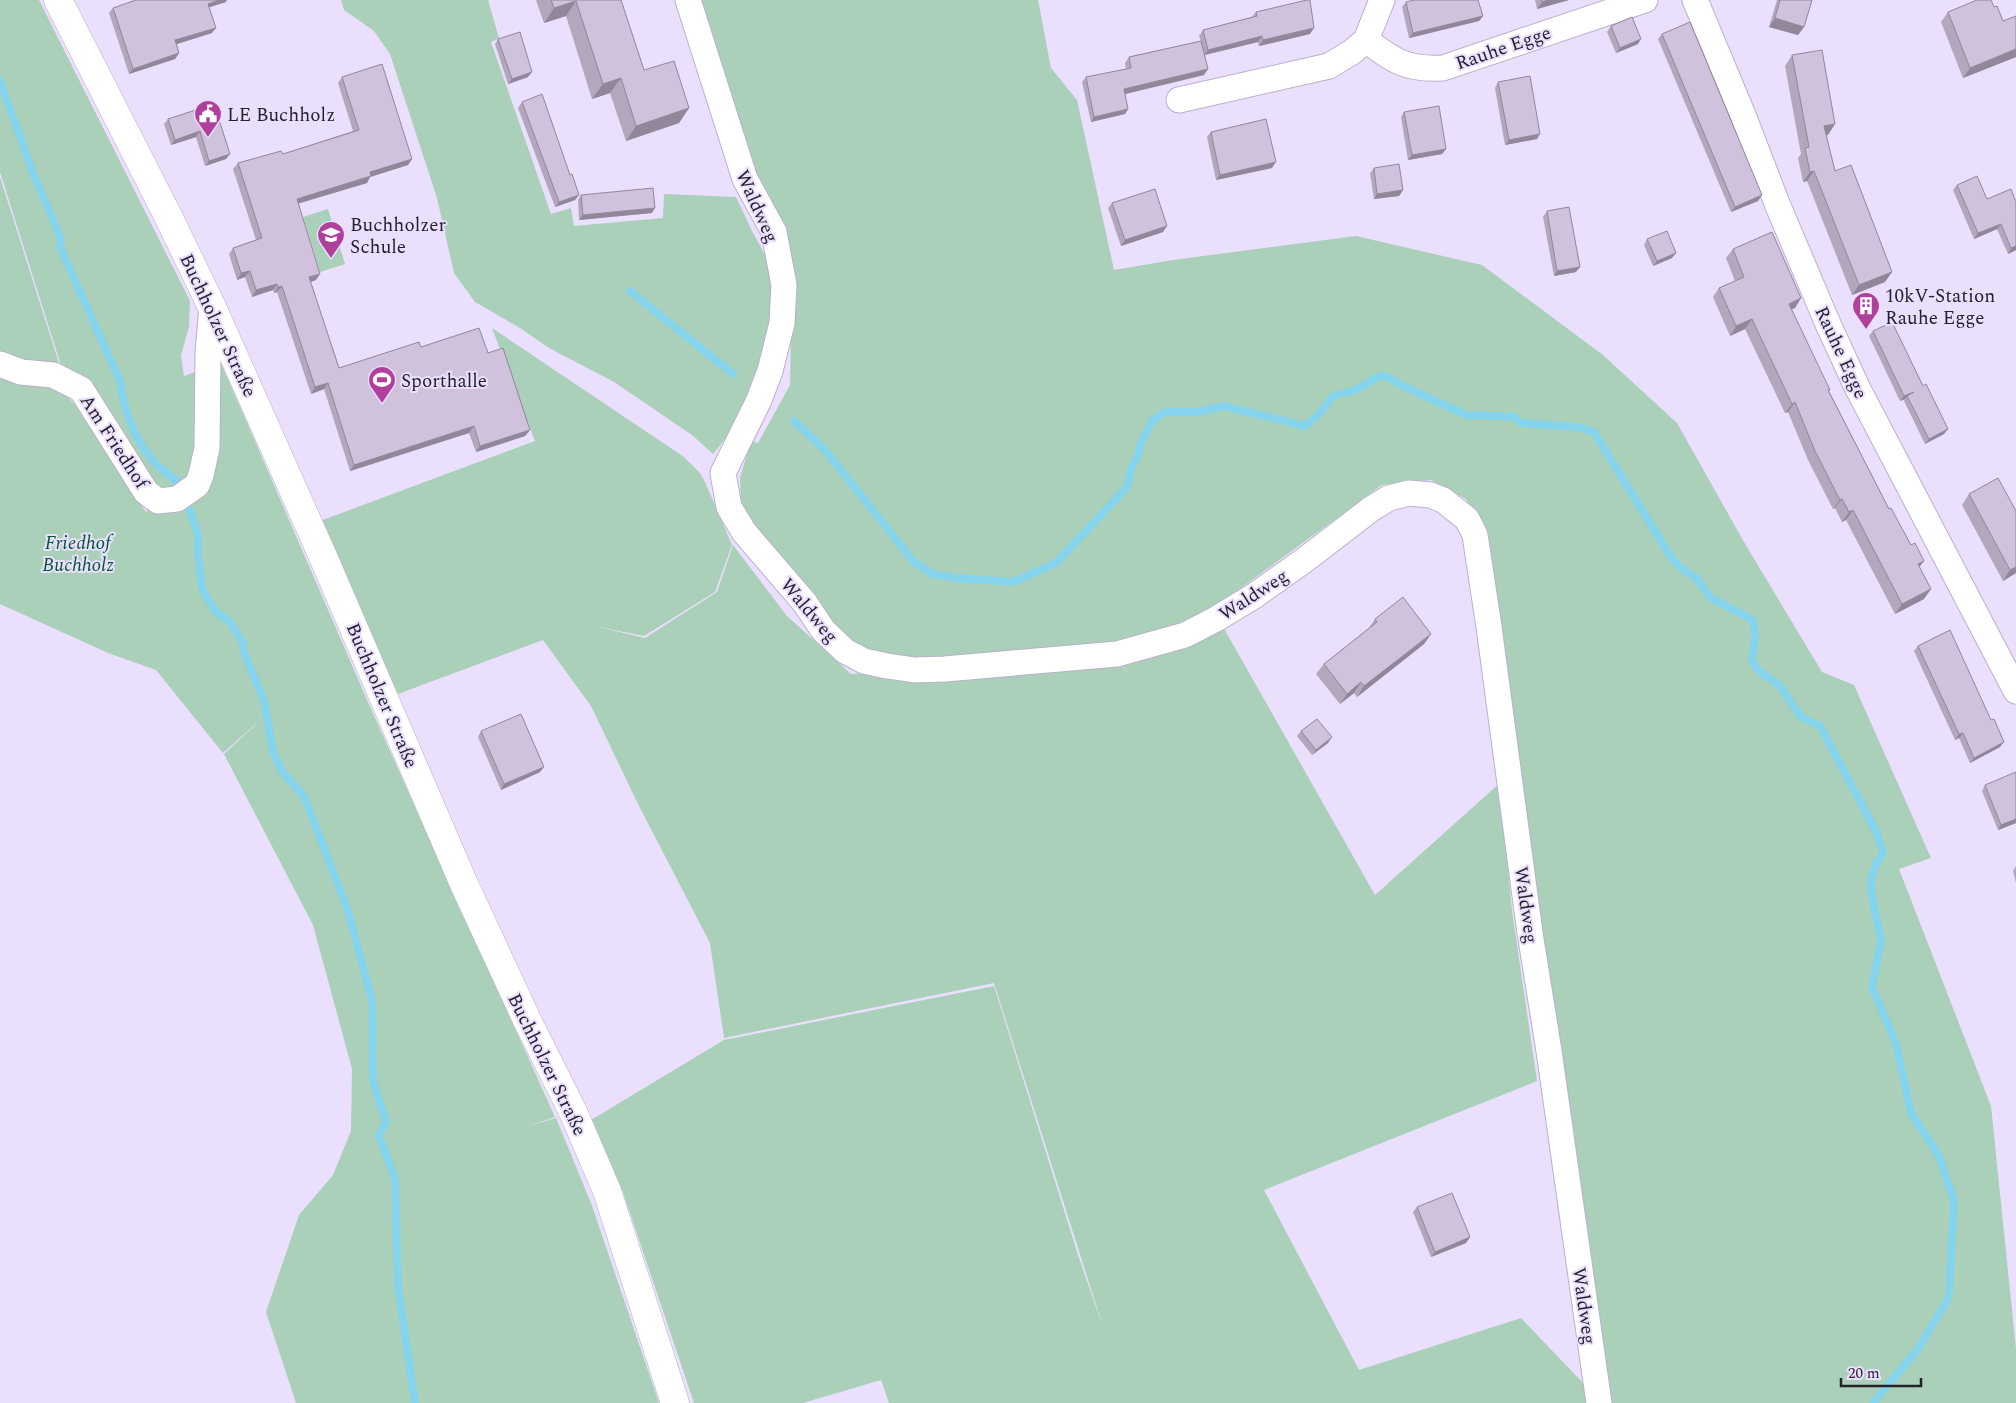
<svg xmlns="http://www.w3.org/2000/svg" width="2016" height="1403" viewBox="0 0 2016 1403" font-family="Spectral,serif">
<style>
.green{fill:#aad0b9}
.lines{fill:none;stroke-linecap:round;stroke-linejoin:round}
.stream{stroke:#86d4ec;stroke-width:8}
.street-casing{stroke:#bab0cc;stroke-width:27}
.secondary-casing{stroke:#bab0cc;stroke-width:29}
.street{stroke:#fff;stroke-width:25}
.secondary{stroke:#fff;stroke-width:28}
.wall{fill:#b3a6bd}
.shaded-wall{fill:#92879a}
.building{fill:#d0c1dc;stroke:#92879a}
.labels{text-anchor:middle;stroke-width:4;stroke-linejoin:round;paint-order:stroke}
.street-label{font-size:19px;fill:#26222d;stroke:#eadffd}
.poi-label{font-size:19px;fill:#26222d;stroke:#eadffd;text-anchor:start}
.park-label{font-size:19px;font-style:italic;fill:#025635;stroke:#eadffd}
</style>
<rect width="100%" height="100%" fill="#eadffd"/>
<path class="green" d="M0 0H39L190 301 189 327 181 355 184 376 221 363 371 709 555 1117 525 1127 556 1118 591 1203 659 1403H296L266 1312 299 1215 333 1175 351 1131 352 1069 313 925 224 754 264 717 223 753 156 670 108 653 0 604V177L63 376 62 391 85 415 128 488 147 513 145 484 64 375 0 172Z
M341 0H488L499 38 491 42 551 214 571 208 574 226 663 218 664 194 736 197 752 231 776 275 774 329 760 372 733 429 713 454 692 435 614 382 549 348 520 328 475 302 454 273 437 198 390 54 374 31 344 10Z
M699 0H1038L1051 68 1077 100 1114 270 1173 260 1356 236 1482 265 1603 355 1677 423 1744 542 1822 672 1854 685 1931 858 1899 869 1991 1106 2016 1349V1403H1610L1484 530 1466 499 1431 480 1382 485 1215 607 1168 631 1112 647 923 661 885 655 848 641 774 547 755 527 741 503 740 478 751 441 758 443 790 385 792 285 747 166Z
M328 209 345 264 320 272 303 217Z
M492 328 684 457 700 473 705 482 732 545 715 592 644 636 594 626 645 638 717 592 733 545 787 616 851 674 1114 658 1137 683 1115 658 1222 625 1375 895 1500 783 1512 911 1537 1081 1264 1190 1359 1370 1521 1318 1586 1386 1588 1403H889L881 1380 803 1403H694L623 1192 591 1120 724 1040 994 986 1078 1255 1104 1330 994 983 724 1038 710 943 638 804 591 706 543 640 398 694 320 521 535 441Z"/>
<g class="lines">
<path class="stream" d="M0 81 33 173 61 239 60 247 120 381C123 409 136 443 156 464 163 471 172 477 180 484
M630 291 733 374
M794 421 825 450 913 561 932 574 958 578 1013 582 1056 563 1127 487 1131 468 1137 458 1141 443 1152 421 1165 412H1197L1223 406 1305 426 1319 414 1333 396 1355 390 1380 376H1386L1401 385 1466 415 1514 417 1521 423 1577 427 1594 432 1672 559 1680 567 1696 578 1711 598 1753 620 1755 637 1752 661 1759 671 1779 685 1801 717 1820 726 1877 833 1883 853 1876 864 1871 879 1872 897 1881 940 1872 987 1896 1044 1911 1113 1939 1156 1954 1201 1949 1297 1918 1349 1873 1403
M190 510 198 535V554L202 589 215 611 230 622 243 643V650L264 701 273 752 283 773 304 796 348 911 372 1001 373 1081 386 1122 379 1136 395 1178 398 1287 415 1403"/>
<defs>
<path id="street" d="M688 0 745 179 774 232 784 285 782 323 770 371 759 400 723 473 729 507 744 532 805 603 823 630 845 651 864 661 887 666 915 670 945 669 1117 654 1185 635 1216 619 1254 596 1306 559 1371 509 1389 498 1409 493 1430 495 1443 500 1467 519 1475 535 1489 627 1530 933 1549 1051 1599 1403
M1695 0 1743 115 1778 206 1828 324 1857 387 2016 691
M1366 40C1394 61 1406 70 1443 68L1645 0
M1179 100 1329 66 1352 52 1366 40 1382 0
M0 364 21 372 53 375 81 389 146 492 158 501 177 499 197 485 201 475 207 448 208 352 212 307"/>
<path id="secondary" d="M58 0 169 218 212 307 324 559 464 884 527 1020 574 1114 607 1191 675 1403"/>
</defs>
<use href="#street" class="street-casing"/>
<use href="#secondary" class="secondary-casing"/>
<use href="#street" class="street"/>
<use href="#secondary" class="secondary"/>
</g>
<path class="wall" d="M536 0H621L644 70 689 108 679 123 626 141 610 93 592 99 566 16 544 23Z
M1535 0H1569L1537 9Z
M1777 0H1812L1804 27 1798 35 1769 27Z
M226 2 209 7 212 33 176 44 179 53 175 59 129 74 109 13 113 8Z
M1406 2 1483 16 1479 21 1409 38 1402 7Z
M1994 7 2003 21 2016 16V57L1963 78 1941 22 1948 12Z
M1256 12 1310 34 1259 46 1258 42 1205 55 1204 75 1125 94 1128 109 1125 114 1091 122 1082 82 1086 77 1126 69 1125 63 1129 57 1201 41 1199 36 1203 30 1252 17Z
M1611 26 1638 44 1616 53 1607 32Z
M1662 34 1762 195 1758 201 1731 212 1658 39Z
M498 39 528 77 508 84 495 44Z
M1792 55 1828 135H1826L1835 171 1885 282 1852 295 1807 181 1803 182 1798 158 1801 154 1785 66Z
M342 77 412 159 408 165 370 177 367 183 298 204 316 280 310 282 339 368 421 347 488 353 530 430 525 436 476 452 469 433 350 471 324 389 311 394 277 292 274 293 273 290 252 297 245 277 237 280 229 254 233 248 256 240 233 169 238 163 283 154 353 131 338 83Z
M1498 82 1537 139 1505 145 1495 88Z
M522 102 570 175 575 200 555 207 518 108Z
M214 104 226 159 205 166 196 137 171 145 164 124 168 119Z
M1404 112 1446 149 1442 154 1408 160 1401 117Z
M1211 132 1272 168 1216 180 1207 137Z
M1374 168 1403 190 1399 196 1374 199 1370 173Z
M1957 185 1987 199 2016 200V250L2008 254 1997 229 1974 239 1953 190Z
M581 195 652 213 579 220 578 200Z
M1112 203 1167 226 1163 232 1121 246 1108 208Z
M1547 211 1576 272 1554 276 1543 217Z
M1647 239 1672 258 1653 266 1644 245Z
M1733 249 1801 298 1795 308 1791 309 1829 391 1889 509 1911 545 1924 561 1919 567 1924 599 1895 614 1846 520 1842 522 1835 508 1833 509 1808 460 1788 412 1785 413 1745 329 1730 336 1713 297 1719 288 1735 281 1726 258Z
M1873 331 1923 386 1948 429 1944 434 1925 444 1904 401 1905 399 1900 401 1869 336Z
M1969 494 2016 573 2003 581 1962 505Z
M1375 619 1431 634 1424 644 1357 697 1354 693 1340 704 1316 674 1324 664 1369 628Z
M1918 646 1991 720 2000 747 1970 763 1959 738 1955 740 1914 651Z
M481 731 540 772 501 790 478 737Z
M1301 731 1328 743 1312 755 1297 736Z
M1985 785 2016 823 1998 830 1982 791Z
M2016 866V883L2013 871Z
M1417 1207 1470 1237 1466 1243 1431 1257 1413 1212Z"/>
<path class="shaded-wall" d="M219 0H227L226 2 204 9 208 4Z
M1549 0H1569L1537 9 1542 2Z
M576 1 566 16 544 23 554 8Z
M1483 16 1479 21 1409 38 1413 33Z
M1775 18 1804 27 1798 35 1769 27Z
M216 28 212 33 171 46 175 40Z
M1314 28 1310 34 1259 46 1263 40Z
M1262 36 1258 42 1204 55 1208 50Z
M1641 39 1638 44 1616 53 1620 48Z
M2016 49V57L1963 78 1970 68Z
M179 53 175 59 129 74 133 69Z
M1208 69 1204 75 1121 95 1124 89Z
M532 72 528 77 508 84 512 79Z
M621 78 610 93 592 99 603 84Z
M689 108 679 123 626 141 636 126Z
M1128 109 1125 114 1091 122 1094 117Z
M1835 124 1828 135 1817 136 1824 126Z
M200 131 196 137 171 145 175 140Z
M1540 134 1537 139 1505 145 1509 140Z
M1446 149 1442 154 1408 160 1412 155Z
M230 154 226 159 205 166 209 161Z
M412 159 408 165 370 177 367 183 292 205 297 199 370 172Z
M1276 162 1272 168 1216 180 1220 175Z
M1814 171 1807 181 1803 182 1810 172Z
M1403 190 1399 196 1374 199 1377 194Z
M579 195 575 200 555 207 559 202Z
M1762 195 1758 201 1731 212 1735 207Z
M655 208 652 213 579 220 583 215Z
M2001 224 1997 229 1974 239 1978 233Z
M1167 226 1163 232 1121 246 1125 240Z
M2016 246V250L2008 254 2011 248Z
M1676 253 1672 258 1653 266 1657 261Z
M1580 267 1576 272 1554 276 1557 271Z
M250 271 245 277 237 280 241 273Z
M1892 272 1885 282 1852 295 1859 285Z
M320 274 316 280 304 284 309 277Z
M277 284 273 290 252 297 256 290Z
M282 286 277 292 274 293 278 287Z
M1801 298 1795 308 1782 313 1789 304Z
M1752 319 1745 329 1730 336 1736 326Z
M328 383 324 389 311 394 315 387Z
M1914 392 1907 396 1905 399 1900 401 1904 396Z
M1795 402 1788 412 1785 413 1792 404Z
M474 426 469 433 350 471 354 465Z
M1948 429 1944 434 1925 444 1929 439Z
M530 430 525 436 476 452 480 446Z
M1842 499 1835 508 1833 509 1840 500Z
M1853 510 1846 520 1842 522 1849 512Z
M1924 561 1917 570 1918 564Z
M2016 567V573L2003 581 2010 570Z
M1931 589 1924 599 1895 614 1902 604Z
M1431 634 1424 644 1357 697 1364 686Z
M1361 682 1354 693 1340 704 1347 694Z
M1963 733 1959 738 1955 740 1959 734Z
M1332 737 1328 743 1312 755 1316 750Z
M2004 742 2000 747 1970 763 1974 758Z
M544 767 540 772 501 790 504 784Z
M2016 819V823L1998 830 2001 825Z
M1470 1237 1466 1243 1431 1257 1435 1252Z"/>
<path class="building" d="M136 0H219L208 4 216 28 175 40 179 53 133 69 113 8Z
M551 0H621L644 70 674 61 689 108 636 126 621 78 603 84 576 1 554 8Z
M1307 0H1310L1314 28 1263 40 1262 36 1208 50 1203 30 1257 16 1256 12Z
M1414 0H1478L1483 16 1413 33 1406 2Z
M1541 0H1549L1542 2Z
M1780 0H1812L1804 27 1775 18Z
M1977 0H1991L1994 7 1997 6 2003 21 2016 16V49L1970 68 1948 12Z
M1632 17 1641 39 1620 48 1611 26Z
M1690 22 1762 195 1735 207 1662 34Z
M520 32 532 72 512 79 498 39Z
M1201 41 1208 69 1124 89 1128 109 1094 117 1086 77 1131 68 1129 57Z
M1822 50 1835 124 1824 126 1835 171 1851 165 1892 272 1859 285 1814 171 1810 172 1805 148 1809 147 1792 55Z
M382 64 412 159 370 172 371 176 297 199 320 274 309 277 339 368 419 342 421 347 479 328 488 353 503 348 530 430 480 446 474 426 354 465 328 383 315 387 282 286 278 287 277 284 256 290 250 271 241 273 233 248 262 238 238 163 281 151 283 154 359 130 342 77Z
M1530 76 1540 134 1509 140 1498 82Z
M542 94 570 175 572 174 579 195 559 202 522 102Z
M214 104 230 154 209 161 200 131 175 140 168 119Z
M1439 106 1446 149 1412 155 1404 112Z
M1266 119 1276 162 1220 175 1211 132Z
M1399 164 1403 190 1377 194 1374 168Z
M1977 176 1987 199 2011 189 2015 200H2016V246L2011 248 2001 224 1978 233 1957 185Z
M653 188 655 208 583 215 581 195Z
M1155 189 1167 226 1125 240 1112 203Z
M1569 207 1580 267 1557 271 1547 211Z
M1667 231 1676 253 1657 261 1647 239Z
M1772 232 1801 298 1789 304 1830 390H1828L1889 509 1891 508 1911 545 1915 543 1924 561 1918 564 1931 589 1902 604 1853 510 1849 512 1842 499 1840 500 1815 451 1795 402 1792 404 1752 319 1736 326 1719 288 1744 277 1733 249Z
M1892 322 1923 386 1926 384 1948 429 1929 439 1907 396 1914 392 1904 396 1873 331Z
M1998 478 2016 511V567L2010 570 1969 494Z
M1403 597 1431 634 1364 686 1361 682 1347 694 1324 664 1377 622 1375 619Z
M1950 630 1991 720 1994 719 2004 742 1974 758 1963 733 1959 734 1918 646Z
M521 714 544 767 504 784 481 731Z
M1317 719 1332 737 1316 750 1301 731Z
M2016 772V819L2001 825 1985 785Z
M1452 1193 1470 1237 1435 1252 1417 1207Z"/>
<defs>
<symbol id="civic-pin" viewBox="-11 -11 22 30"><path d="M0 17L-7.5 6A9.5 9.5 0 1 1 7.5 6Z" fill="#b1409c" stroke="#eadffd"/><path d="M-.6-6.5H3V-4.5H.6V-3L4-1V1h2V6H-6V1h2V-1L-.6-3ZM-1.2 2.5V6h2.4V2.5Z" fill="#fff"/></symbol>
<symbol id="school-pin" viewBox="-11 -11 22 30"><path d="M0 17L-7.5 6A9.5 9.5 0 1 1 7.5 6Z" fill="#b1409c" stroke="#eadffd"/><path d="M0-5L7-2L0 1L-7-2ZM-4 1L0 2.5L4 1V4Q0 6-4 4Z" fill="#fff"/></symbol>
<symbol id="building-pin" viewBox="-11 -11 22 30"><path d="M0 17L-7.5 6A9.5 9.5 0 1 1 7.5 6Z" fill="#b1409c" stroke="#eadffd"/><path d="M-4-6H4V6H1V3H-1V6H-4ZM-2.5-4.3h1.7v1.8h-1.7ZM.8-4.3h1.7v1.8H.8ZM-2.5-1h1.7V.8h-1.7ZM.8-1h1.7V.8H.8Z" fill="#fff"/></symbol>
<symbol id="stadium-pin" viewBox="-11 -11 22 30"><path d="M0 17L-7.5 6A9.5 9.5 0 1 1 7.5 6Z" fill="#b1409c" stroke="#eadffd"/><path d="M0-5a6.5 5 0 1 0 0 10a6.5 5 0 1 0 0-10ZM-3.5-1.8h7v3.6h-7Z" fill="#fff"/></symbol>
</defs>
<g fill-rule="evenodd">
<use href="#civic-pin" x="192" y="98" width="32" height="43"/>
<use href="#school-pin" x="315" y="219" width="32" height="43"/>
<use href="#building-pin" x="1850" y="290" width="32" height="43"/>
<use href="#stadium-pin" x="366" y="364" width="32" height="43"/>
</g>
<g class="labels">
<g class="street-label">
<text transform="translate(1503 47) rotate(-19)" y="7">Rauhe Egge</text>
<text transform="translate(758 206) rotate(66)" y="7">Waldweg</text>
<text transform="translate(219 325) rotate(65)" y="7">Buchholzer Straße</text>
<text transform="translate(1842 352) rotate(65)" y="7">Rauhe Egge</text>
<text transform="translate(115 441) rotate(57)" y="7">Am Friedhof</text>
<text transform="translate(1253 594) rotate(-33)" y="7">Waldweg</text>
<text transform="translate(810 610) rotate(50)" y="7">Waldweg</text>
<text transform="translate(383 695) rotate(67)" y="7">Buchholzer Straße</text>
<text transform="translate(1527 905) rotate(82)" y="7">Waldweg</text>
<text transform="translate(548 1064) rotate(64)" y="7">Buchholzer Straße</text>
<text transform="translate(1585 1306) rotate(82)" y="7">Waldweg</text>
</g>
<g class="poi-label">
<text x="227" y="121">LE Buchholz</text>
<text x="350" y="231">Buchholzer<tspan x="350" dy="22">Schule</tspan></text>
<text x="1885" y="302">10kV-Station<tspan x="1885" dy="22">Rauhe Egge</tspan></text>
<text x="401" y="387">Sporthalle</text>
</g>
<g class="park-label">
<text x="78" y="549">Friedhof<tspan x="78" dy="22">Buchholz</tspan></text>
</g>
</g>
<path d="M1841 1378v8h80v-8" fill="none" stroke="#26222d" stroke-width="2.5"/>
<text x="1848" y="1378" font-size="15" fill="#26222d" stroke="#eadffd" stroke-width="4" paint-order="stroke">20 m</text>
</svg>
